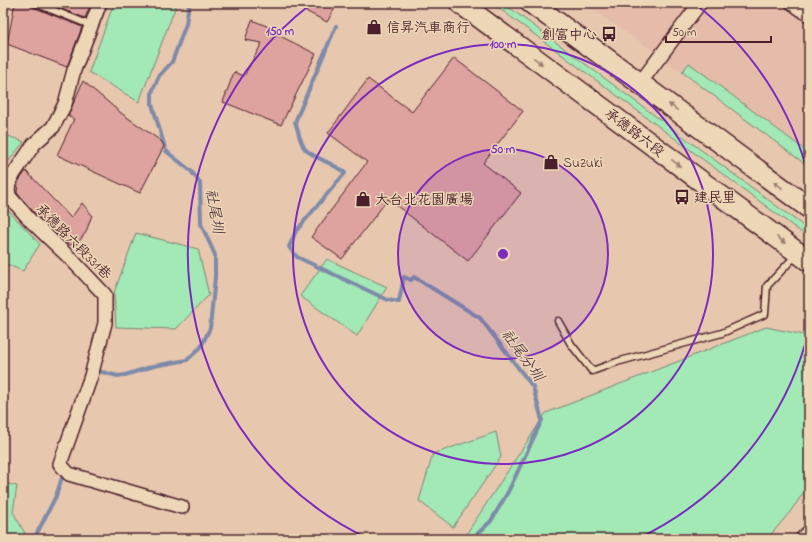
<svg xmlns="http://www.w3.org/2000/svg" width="812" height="542" viewBox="0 0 812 542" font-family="'Indie Flower','LXGW WenKai TC',sans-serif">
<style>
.built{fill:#e5bcaa}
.green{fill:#a2e9b6;stroke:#768470}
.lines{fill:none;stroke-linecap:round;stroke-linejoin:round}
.stream{stroke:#7e8aa9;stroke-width:4}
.building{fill:#dea39f;stroke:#4a1f2b}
.service-casing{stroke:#4a1f2b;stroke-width:9}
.minor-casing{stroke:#4a1f2b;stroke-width:16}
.tertiary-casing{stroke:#4a1f2b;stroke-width:19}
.primary-casing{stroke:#4a1f2b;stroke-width:23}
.service{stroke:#edd7b6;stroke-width:6}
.minor{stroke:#edd7b6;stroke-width:13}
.tertiary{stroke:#edd7b6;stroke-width:16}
.primary{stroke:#edd7b6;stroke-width:20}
.oneway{fill:#9c7b70}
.ring{fill:none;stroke:#7b2cbf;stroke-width:2}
.labels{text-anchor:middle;stroke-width:3;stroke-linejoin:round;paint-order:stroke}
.poi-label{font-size:14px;fill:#4a1f2b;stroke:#edd7b6;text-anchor:start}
.street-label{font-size:14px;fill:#4a1f2b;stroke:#edd7b6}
.water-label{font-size:15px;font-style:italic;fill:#573a4a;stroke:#edd7b6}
.centre{fill:#7b2cbf;stroke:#edd7b6;stroke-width:2}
.ring-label{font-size:12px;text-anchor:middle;font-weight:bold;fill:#7b2cbf;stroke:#edd7b6;stroke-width:3;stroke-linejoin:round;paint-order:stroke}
</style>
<rect width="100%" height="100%" fill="#e8c7af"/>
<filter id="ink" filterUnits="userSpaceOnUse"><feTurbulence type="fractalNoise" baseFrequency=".025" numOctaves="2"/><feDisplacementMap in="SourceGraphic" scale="8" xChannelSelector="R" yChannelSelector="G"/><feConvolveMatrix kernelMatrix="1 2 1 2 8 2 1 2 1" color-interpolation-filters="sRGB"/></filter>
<g filter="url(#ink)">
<path class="built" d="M583 3H809V167L648 47Z"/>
<path class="green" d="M114 3H177L139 102 89 72Z
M492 3H503L809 230V238Z
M689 63 809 153V167L682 72Z
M3 134 24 142 3 168Z
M3 205 40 244 23 271 3 263Z
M136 233 198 249 209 295 176 329 116 327 114 293Z
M327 259 387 287 357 336 300 296Z
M766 327 809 336V485L790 512 767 539H463L546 413Z
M496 432 501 457 453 527 419 501 433 454Z
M3 483 17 486 13 512 28 539 3 535Z"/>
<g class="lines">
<path class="stream" d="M336 26 295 122C298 129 300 143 305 149 313 158 334 163 345 173L296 231 289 247 297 257 388 300 399 302 404 277 411 280 414 277 480 318 533 387 542 420 508 492 491 521 472 539
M96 374 98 371 118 376 125 375 154 366 187 360 201 347 210 328 215 277V255L201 224 200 183 191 171 166 151 152 104V92L159 76 172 62 186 24 189 3
M34 539 56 496 64 471"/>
</g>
<path class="building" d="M15 3H31L33 7 82 27 67 67 7 44Z
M47 3H91L85 18Z
M290 3H338L327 22Z
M252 20 269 27 268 30 316 54 281 125 223 102 234 72 244 76 262 43 245 40Z
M454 58 523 111 483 163 521 193 468 261 388 199 342 259 311 237 367 162 328 133 368 79 412 112Z
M83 81 121 113 161 141 164 146 140 193 57 155 74 119 68 116Z
M26 171 71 218 82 203 92 215 86 232 77 244 69 245 37 216 17 193 18 182Z"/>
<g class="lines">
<defs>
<path id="service" d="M35 3 90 25
M558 321 571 344 592 371 617 362 722 333 765 314 767 286 797 254"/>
<path id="minor" d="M100 3 74 70 65 104 53 127 34 144 11 178 8 188 9 196 30 220 72 260 105 295V323L91 376 60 464 69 474 182 507
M792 3 809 15
M640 83 700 3"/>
<path id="tertiary" d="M804 539 809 534"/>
<path id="primary" d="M460 3 809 261
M531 3 809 208"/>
</defs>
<use href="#service" class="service-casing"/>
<use href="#minor" class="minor-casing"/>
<use href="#tertiary" class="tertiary-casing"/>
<use href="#primary" class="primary-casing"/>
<use href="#service" class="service"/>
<use href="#minor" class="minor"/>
<use href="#tertiary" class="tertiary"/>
<use href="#primary" class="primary"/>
</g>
<defs><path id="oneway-solid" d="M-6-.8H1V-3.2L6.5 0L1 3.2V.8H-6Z"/></defs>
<g class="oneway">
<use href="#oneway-solid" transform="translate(538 61) rotate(37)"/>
<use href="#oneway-solid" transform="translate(673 107) rotate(-143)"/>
<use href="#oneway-solid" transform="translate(676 163) rotate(37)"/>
<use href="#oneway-solid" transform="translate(778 185) rotate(-143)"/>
<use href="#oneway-solid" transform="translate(781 240) rotate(37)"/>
</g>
</g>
<circle cx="503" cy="254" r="105" fill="#7b2cbf" fill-opacity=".12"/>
<g class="ring">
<circle cx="503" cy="254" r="105"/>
<circle cx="503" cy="254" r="210"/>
<path d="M809 330A315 315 0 0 1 639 538M367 538A315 315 0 0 1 311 4M695 4A315 315 0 0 1 809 178"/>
</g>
<defs>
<symbol id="shop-bare" viewBox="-9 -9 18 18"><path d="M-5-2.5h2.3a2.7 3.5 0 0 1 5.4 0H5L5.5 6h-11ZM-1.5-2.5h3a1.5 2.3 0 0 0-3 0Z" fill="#4a1f2b" stroke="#edd7b6" stroke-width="2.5" paint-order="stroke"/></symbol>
<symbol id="bus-bare" viewBox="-9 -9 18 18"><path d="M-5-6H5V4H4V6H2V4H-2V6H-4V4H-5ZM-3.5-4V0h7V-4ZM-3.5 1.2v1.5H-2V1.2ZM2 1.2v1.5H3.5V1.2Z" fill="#4a1f2b" stroke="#edd7b6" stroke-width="2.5" paint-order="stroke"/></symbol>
</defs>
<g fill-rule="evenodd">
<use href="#shop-bare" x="363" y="16" width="22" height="22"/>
<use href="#bus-bare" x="598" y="23" width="22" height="22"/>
<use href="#shop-bare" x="540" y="151" width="22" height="22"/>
<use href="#bus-bare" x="671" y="186" width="22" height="22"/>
<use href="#shop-bare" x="352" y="188" width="22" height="22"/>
</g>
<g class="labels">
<g class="poi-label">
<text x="386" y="32">信昇汽車商行</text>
<text x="597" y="39" text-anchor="end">創富中心</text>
<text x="563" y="167">Suzuki</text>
<text x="694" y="202">建民里</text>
<text x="375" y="204">大台北花園廣場</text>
</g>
<g class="street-label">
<text transform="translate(635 132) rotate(37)" y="5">承德路六段</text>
<text transform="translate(74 241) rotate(45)" y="5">承德路六段331巷</text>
</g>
<g class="water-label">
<text transform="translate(215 211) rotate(80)" y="5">社尾圳</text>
<text transform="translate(523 355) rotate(54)" y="5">社尾分圳</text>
</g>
</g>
<circle cx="503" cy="254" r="6" class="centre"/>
<g class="ring-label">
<text x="280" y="35">150 m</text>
<text x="503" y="48">100 m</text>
<text x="503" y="153">50 m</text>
</g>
<rect width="812" height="542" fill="none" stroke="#edd7b6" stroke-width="16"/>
<rect x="8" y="8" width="796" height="526" fill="none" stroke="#4a1f2b" stroke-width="1.5" filter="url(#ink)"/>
<path d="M666 36v6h105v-6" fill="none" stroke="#4a1f2b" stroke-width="2"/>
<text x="672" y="36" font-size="12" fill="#4a1f2b" stroke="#edd7b6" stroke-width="3" paint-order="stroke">50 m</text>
</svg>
